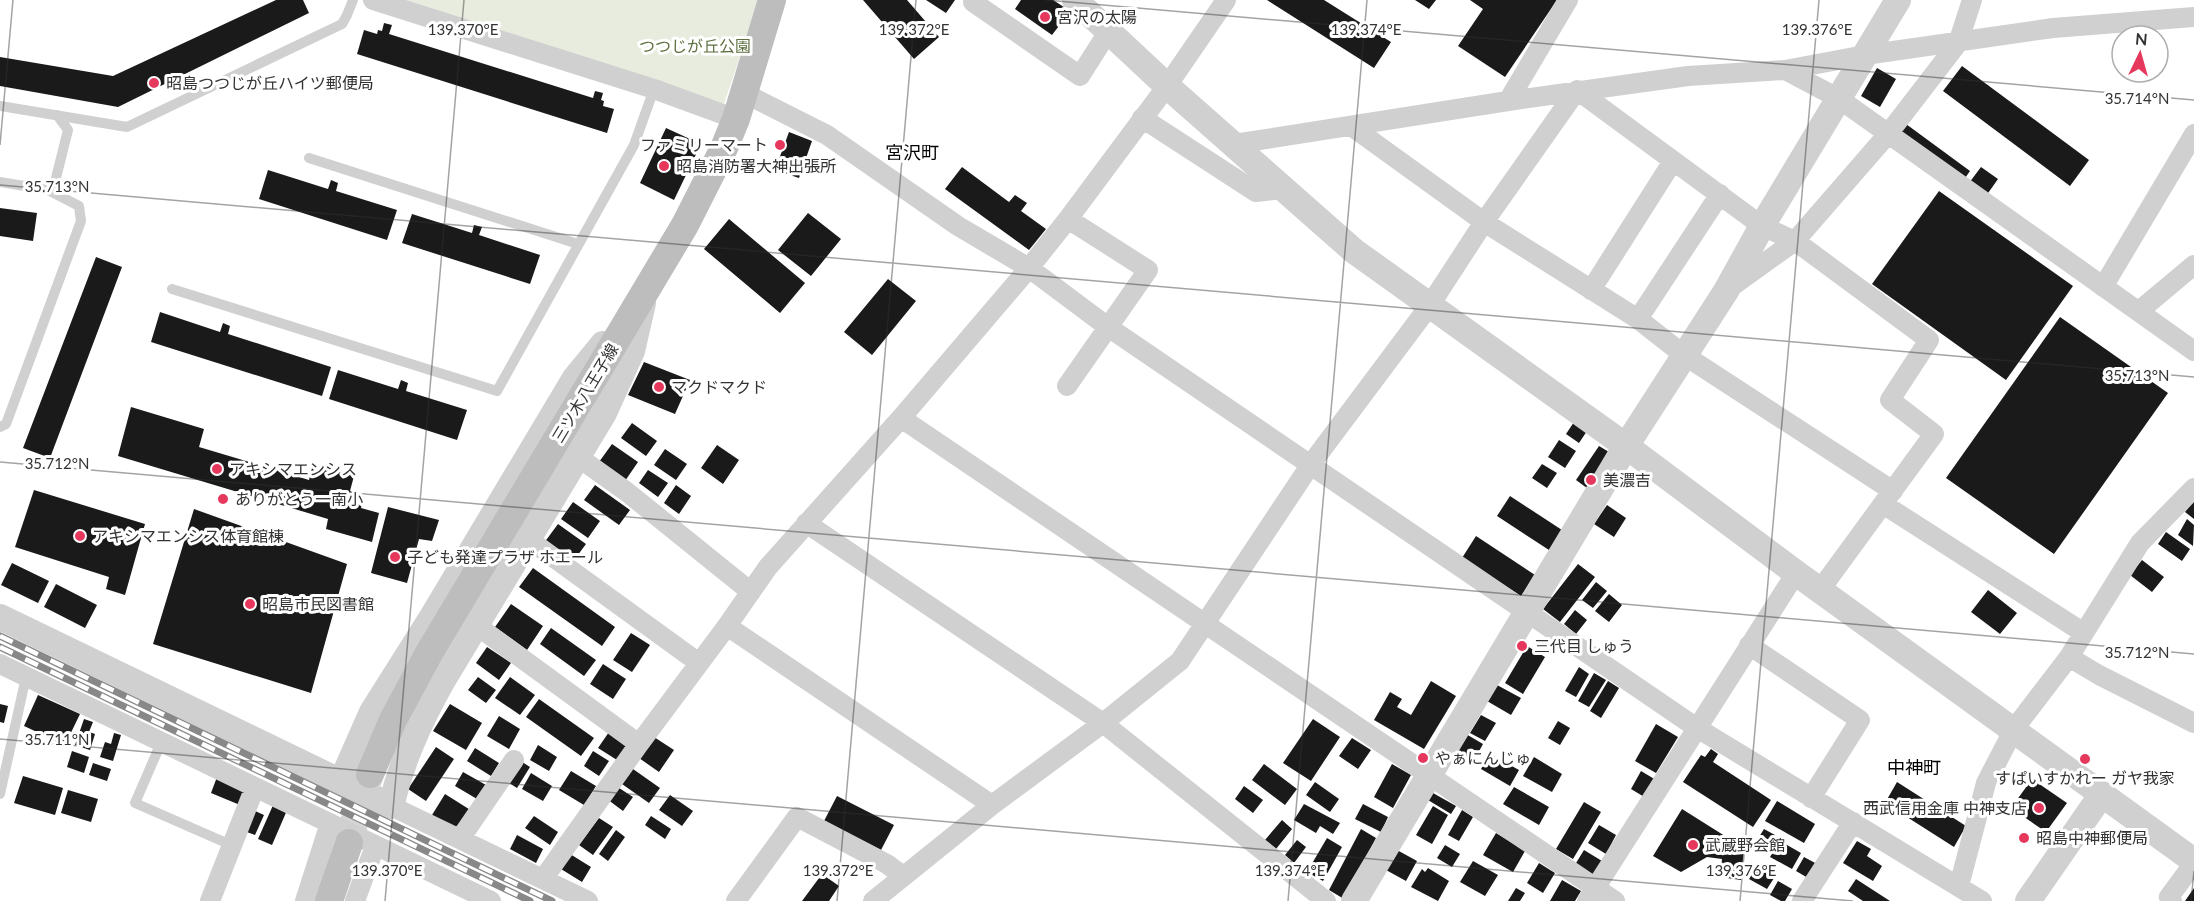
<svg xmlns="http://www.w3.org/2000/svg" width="2194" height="901" viewBox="0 0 2194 901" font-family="Lato,'Noto Sans JP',sans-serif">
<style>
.green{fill:#e7ecde}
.building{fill:#1a1a1a}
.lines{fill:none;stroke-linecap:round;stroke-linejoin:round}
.secondary-tunnel{stroke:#d6d6d6;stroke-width:28;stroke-dasharray:28 14;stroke-linecap:butt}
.service{stroke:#d0d0d0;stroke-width:10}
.minor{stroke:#d0d0d0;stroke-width:20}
.tertiary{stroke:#d0d0d0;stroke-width:26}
.secondary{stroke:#bdbdbd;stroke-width:28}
.rail-casing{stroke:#888;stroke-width:7}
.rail{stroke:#fff;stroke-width:4.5;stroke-dasharray:14;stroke-linecap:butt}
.ticks{fill:none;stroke:#333;stroke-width:1.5;stroke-opacity:0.45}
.poi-dot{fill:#e6385c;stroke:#fff;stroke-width:2}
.labels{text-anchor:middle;stroke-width:6;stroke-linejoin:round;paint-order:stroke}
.poi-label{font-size:16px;fill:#333;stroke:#fff;text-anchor:start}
.park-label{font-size:16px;fill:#5c703f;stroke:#fff}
.street-label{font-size:16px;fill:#333;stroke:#fff}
.neighbourhood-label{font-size:18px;fill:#000;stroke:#fff}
.ticks-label{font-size:15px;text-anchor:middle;fill:#333;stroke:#fff;stroke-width:6;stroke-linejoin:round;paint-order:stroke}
</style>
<rect width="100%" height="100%" fill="#fff"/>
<path class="green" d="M406 0H759L724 104Z"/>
<path class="building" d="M276 0H303L309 13 118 107 0 86V57L113 76Z
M863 0H907L939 37 914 59Z
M926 0H955L946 13Z
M1021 0H1053L1067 9 1061 16 1065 18 1052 35 1015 9Z
M1267 0H1324L1391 42 1374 68Z
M1415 0H1436L1429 9Z
M1470 0H1557L1505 77 1458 46 1483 9Z
M384 23 392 25 389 34 593 98 595 91 603 93 601 100 604 101 603 106 614 109 607 133 357 54 364 30 377 34 378 30 382 31Z
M1962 66 2089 160 2070 186 1943 91Z
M1877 68 1896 79 1880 107 1861 96Z
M1906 124 1970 171 1963 181 1898 135Z
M666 128 701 144 674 200 640 183Z
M789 132 812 141 799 178 775 170Z
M962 167 1009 202 1015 195 1027 203 1021 211 1046 229 1029 250 945 189Z
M1981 167 1998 179 1986 196 1969 183Z
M268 170 328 189 331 180 338 183 336 191 397 210 387 240 259 199Z
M1939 191 2073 286 2006 380 1872 284Z
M0 208 37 213 33 241 0 236Z
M808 213 841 239 811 276 778 250Z
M412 214 472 233 474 225 482 227 479 235 540 255 530 284 402 243Z
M729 219 805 283 780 313 704 249Z
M96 257 122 267 50 458 23 448Z
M888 279 916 301 872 355 844 332Z
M160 312 220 332 223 323 230 326 228 334 331 367 322 396 151 342Z
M2060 317 2168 393 2054 554 1946 478Z
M644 362 690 380 675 414 628 395Z
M338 370 398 389 401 380 408 383 406 391 467 410 457 440 329 399Z
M131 407 204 429 199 447 309 480 313 464 354 476 350 491 363 496 361 508 379 513 372 542 326 529 328 519 118 456Z
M1574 422 1587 431 1579 443 1566 434Z
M632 423 657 441 646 456 621 438Z
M1559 440 1576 451 1565 468 1548 457Z
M612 444 638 462 625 481 599 462Z
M717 445 739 460 723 484 701 468Z
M1599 446 1614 455 1591 491 1576 480Z
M665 449 687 464 676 480 654 465Z
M1542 464 1557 473 1547 488 1532 478Z
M648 470 668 483 658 497 639 483Z
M595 485 630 510 619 525 584 500Z
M676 485 691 496 679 514 664 503Z
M34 490 145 524 125 595 106 589 109 577 15 547Z
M1510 496 1562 530 1549 550 1497 516Z
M2194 501V519L2185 512Z
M573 502 600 521 588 538 561 519Z
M1607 505 1626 518 1614 537 1594 524Z
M388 507 439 520 432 541 419 539 407 583 371 573Z
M194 509 347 564 311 693 153 644Z
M2187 519 2194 525 2193 546 2178 535Z
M558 524 586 544 572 563 544 543Z
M2166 532 2190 549 2182 561 2158 544Z
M1476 536 1535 575 1521 596 1462 558Z
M2142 560 2164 577 2152 592 2130 575Z
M12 563 49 581 38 603 1 585Z
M1578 564 1595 577 1560 622 1543 609Z
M533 568 615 627 602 646 519 587Z
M1596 582 1607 591 1593 608 1582 600Z
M56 584 97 605 85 628 44 607Z
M1988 590 2017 613 2000 634 1971 612Z
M1609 594 1622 605 1609 622 1595 611Z
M511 604 543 626 527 650 495 627Z
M1575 610 1587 620 1576 634 1564 624Z
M551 628 596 660 584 676 540 644Z
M631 633 650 645 632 672 613 660Z
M1527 646 1545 657 1523 694 1505 683Z
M487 647 511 663 499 680 476 663Z
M603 664 626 679 613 699 590 684Z
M1579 667 1589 674 1576 697 1565 691Z
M1594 673 1606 680 1589 707 1578 701Z
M478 677 496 690 486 703 468 690Z
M510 677 535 695 520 715 495 698Z
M1431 681 1456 696 1424 749 1374 720 1390 692 1402 699 1397 707 1411 715Z
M1608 681 1619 688 1601 718 1590 711Z
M1497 685 1521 698 1511 715 1487 701Z
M38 695 80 714 65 745 24 726Z
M539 699 594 738 581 756 526 717Z
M0 704 8 706 4 723 0 722Z
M450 704 482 723 466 750 433 731Z
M1481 715 1496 723 1485 741 1470 733Z
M499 716 520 729 509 749 487 736Z
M84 719 93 722 89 732 95 734 90 750 75 745Z
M1313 719 1340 737 1311 781 1283 763Z
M1558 721 1570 728 1560 745 1548 738Z
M1656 724 1678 737 1656 773 1635 761Z
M609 732 627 744 617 760 598 748Z
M114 733 121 735 113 761 100 757 105 742 111 744Z
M1466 734 1483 744 1472 764 1454 754Z
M654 737 674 750 659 772 639 758Z
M1352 738 1371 750 1358 769 1339 756Z
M538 745 557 757 549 771 530 760Z
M436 747 454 759 426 801 408 789Z
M475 748 499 763 491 776 467 761Z
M1711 749 1718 754 1713 762 1771 800 1753 827 1683 782 1701 755 1705 757Z
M72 751 89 757 84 773 67 767Z
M593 751 609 761 599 776 584 766Z
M1490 754 1519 770 1510 786 1481 769Z
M1534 757 1562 774 1552 792 1523 776Z
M519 760 530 767 517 788 506 781Z
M93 763 111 769 107 781 89 775Z
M1264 764 1297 789 1285 805 1252 780Z
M1392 764 1411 775 1393 808 1374 797Z
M633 769 660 788 649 803 622 784Z
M571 771 596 786 584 805 559 790Z
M1641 771 1656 780 1646 798 1631 789Z
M463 772 486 785 477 799 455 786Z
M531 773 552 786 543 801 522 789Z
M23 776 63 788 55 815 14 803Z
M217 777 247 789 240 805 211 793Z
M2032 779 2067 803 2046 832 2011 808Z
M1315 782 1339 799 1330 812 1306 795Z
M1897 782 1966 826 1954 847 1885 803Z
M616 786 633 797 623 811 607 799Z
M1244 786 1263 800 1253 813 1235 799Z
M1514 787 1549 807 1539 825 1503 804Z
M68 790 98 799 91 822 61 813Z
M1433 793 1456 806 1451 814 1428 800Z
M445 794 472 811 460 831 432 815Z
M670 795 693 811 682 826 659 810Z
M837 796 894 825 881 850 824 821Z
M1777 801 1815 824 1804 843 1765 821Z
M1584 802 1601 812 1573 859 1556 849Z
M274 803 288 808 272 845 258 839Z
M1304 804 1340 823 1333 834 1320 826 1316 833 1294 820Z
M1363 804 1388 817 1381 832 1355 819Z
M1433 806 1448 815 1432 844 1416 835Z
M1682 809 1744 848 1741 880 1720 877 1722 859 1707 857 1681 872 1653 856Z
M253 810 264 815 255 835 244 831Z
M1462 810 1473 817 1459 841 1448 835Z
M534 816 558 832 550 845 525 828Z
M651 816 671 829 665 839 645 825Z
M599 818 613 827 593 855 579 845Z
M1282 820 1292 829 1276 849 1265 840Z
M1599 825 1616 835 1606 854 1588 843Z
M1361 829 1376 838 1344 899 1329 890Z
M1764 829 1775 835 1765 852 1754 845Z
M616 830 625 837 608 861 599 854Z
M1496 833 1525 851 1513 872 1483 855Z
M517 835 543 849 536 863 510 849Z
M1327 838 1342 847 1323 881 1307 872Z
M1297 840 1306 847 1294 863 1285 855Z
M1780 841 1801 853 1792 869 1770 857Z
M1857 841 1871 849 1867 856 1882 866 1873 881 1843 863Z
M1445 845 1460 854 1452 867 1437 858Z
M1397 850 1417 861 1406 881 1386 870Z
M1584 850 1602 861 1592 879 1573 868Z
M570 854 591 867 582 882 561 869Z
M1804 857 1817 864 1808 878 1796 871Z
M1473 861 1498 875 1485 896 1460 882Z
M1539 863 1555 873 1543 893 1527 883Z
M1758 864 1776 875 1767 889 1749 879Z
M1428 868 1449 881 1438 901 1411 887 1422 869 1425 872Z
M822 874 839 886 829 901H802Z
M1856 879 1890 901H1863L1848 891Z
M1562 880 1581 891 1575 901H1550Z
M1778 881 1792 889 1785 901H1781L1770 895Z
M1516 888 1525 893 1520 901H1508Z
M2194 888V901H2185Z"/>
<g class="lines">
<path class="secondary-tunnel" d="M349 843 358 807 370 774"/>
<path class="service" d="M0 106 127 127 342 24 347 15 353 0
M309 158 578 244
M0 182 48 190 79 206 81 221 6 424 0 427
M48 190 55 182 68 130 57 115
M172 289 497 391 634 145 654 89
M161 743 135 803 231 845
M0 794 26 677"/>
<path class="minor" d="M373 0 654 89 736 119
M975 0 973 2 1080 76 1108 32
M1785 70 1838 98 2194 351
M744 93 827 135 958 226 1029 268 1108 327 1697 728 1982 901
M1508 101 1568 0
M1142 118 1256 192 1284 189
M1351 126 1484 222 1638 319 1684 355 1893 491
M1234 144 1508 101 1688 76 1785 70 1865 55 2053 28 2194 17
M2103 287 2194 134
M1728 289 1795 241 1888 134 1958 43 1972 0
M1591 290 1673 161
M2139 311 2194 265
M1638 319 1720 194
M1067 386 1148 270 1068 219
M901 418 1615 901
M578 457 627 492 751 592
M1883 504 2084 633
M806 523 1103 723 1326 901
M528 539 699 663
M476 625 639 744
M727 626 992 805
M1749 645 1860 720 1811 798
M2069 657 2099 675 2194 723
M0 664 491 901
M391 806 588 901
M460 839 514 760
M543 879 639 744 727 626 768 567 901 418 1029 268 1068 219 1167 86 1226 0
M1959 886 1986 783 2014 729 2069 657 2140 543 2194 488
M210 901 255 787
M305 901 330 823
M355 901 375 846
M736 901 797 817 887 864 903 876
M873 901 992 805 1103 723 1180 661 1311 464 1430 305 1484 222 1577 90 1762 226 1795 241 1929 340 1890 400 1934 434 1820 590
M1587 901 1796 573
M1802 901 1853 822
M2172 901 2169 897 2194 863"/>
<path class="tertiary" d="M1075 0 1167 86 1354 251 1626 446 1796 573 2194 861
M0 617 391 806C402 760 420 721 443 680L604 413 632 351 643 303
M342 780 372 712 432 617 575 378 603 344
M1354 901 1626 446 1726 291 1762 226 1898 0
M2028 901 2102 794"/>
<path class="secondary" d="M370 774 393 720 429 653 685 225 724 148 736 119 772 0
M329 901 349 843"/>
<defs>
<path id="rail" d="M0 636 552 901
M0 647 530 901"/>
</defs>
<use href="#rail" class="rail-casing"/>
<use href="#rail" class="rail"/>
</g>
<path class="ticks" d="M1046 0 2194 100M0 145 13 0M0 185 2194 377M0 462 2194 654M0 739 1853 901M385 901 464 0M837 901 916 0M1288 901 1367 0M1740 901 1819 0M2191 901 2194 871"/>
<g class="poi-dot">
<circle cx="1045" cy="17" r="6"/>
<circle cx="154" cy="83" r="6"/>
<circle cx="780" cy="145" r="6"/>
<circle cx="664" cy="166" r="6"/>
<circle cx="659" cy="387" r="6"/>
<circle cx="217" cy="469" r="6"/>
<circle cx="1591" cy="480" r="6"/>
<circle cx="223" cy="499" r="6"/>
<circle cx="80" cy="536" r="6"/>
<circle cx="395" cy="557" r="6"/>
<circle cx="250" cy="604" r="6"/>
<circle cx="1522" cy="646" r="6"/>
<circle cx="1423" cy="758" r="6"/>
<circle cx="2085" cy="759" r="6"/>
<circle cx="2039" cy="808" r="6"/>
<circle cx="2024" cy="838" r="6"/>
<circle cx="1693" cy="845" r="6"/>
</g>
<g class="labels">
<g class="poi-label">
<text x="1057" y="23">宮沢の太陽</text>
<text x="166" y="89">昭島つつじが丘ハイツ郵便局</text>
<text x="768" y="151" text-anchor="end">ファミリーマート</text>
<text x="676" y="172">昭島消防署大神出張所</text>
<text x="671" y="393">マクドマクド</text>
<text x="229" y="475">アキシマエンシス</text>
<text x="1603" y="486">美濃吉</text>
<text x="235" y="505">ありがとう一南小</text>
<text x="92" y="542">アキシマエンシス体育館棟</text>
<text x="407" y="563">子ども発達プラザ ホエール</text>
<text x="262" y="610">昭島市民図書館</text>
<text x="1534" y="652">三代目 しゅう</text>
<text x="1435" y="764">やぁにんじゅ</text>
<text x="2085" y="784" text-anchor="middle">すぱいすかれー ガヤ我家</text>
<text x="2027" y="814" text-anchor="end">西武信用金庫 中神支店</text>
<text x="2036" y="844">昭島中神郵便局</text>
<text x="1705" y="851">武蔵野会館</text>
</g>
<g class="park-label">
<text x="695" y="52">つつじが丘公園</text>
</g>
<g class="street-label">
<text transform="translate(585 393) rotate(-59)" y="6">三ツ木八王子線</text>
</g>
<g class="neighbourhood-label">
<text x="912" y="159">宮沢町</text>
<text x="1914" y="774">中神町</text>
</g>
</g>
<g class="ticks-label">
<text x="463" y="35">139.370°E</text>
<text x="914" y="35">139.372°E</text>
<text x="1366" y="35">139.374°E</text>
<text x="1817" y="35">139.376°E</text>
<text x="2137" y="104">35.714°N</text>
<text x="57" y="192">35.713°N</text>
<text x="2137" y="381">35.713°N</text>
<text x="57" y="469">35.712°N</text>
<text x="2137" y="658">35.712°N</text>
<text x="57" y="745">35.711°N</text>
<text x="387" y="876">139.370°E</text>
<text x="838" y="876">139.372°E</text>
<text x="1290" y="876">139.374°E</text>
<text x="1741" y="876">139.376°E</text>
</g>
<g transform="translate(2140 54) rotate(5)"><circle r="28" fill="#ffffff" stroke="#adadad" stroke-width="1.5"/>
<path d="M0-4.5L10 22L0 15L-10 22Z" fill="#e6385c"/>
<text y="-9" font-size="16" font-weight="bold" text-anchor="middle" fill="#333333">N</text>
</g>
</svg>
